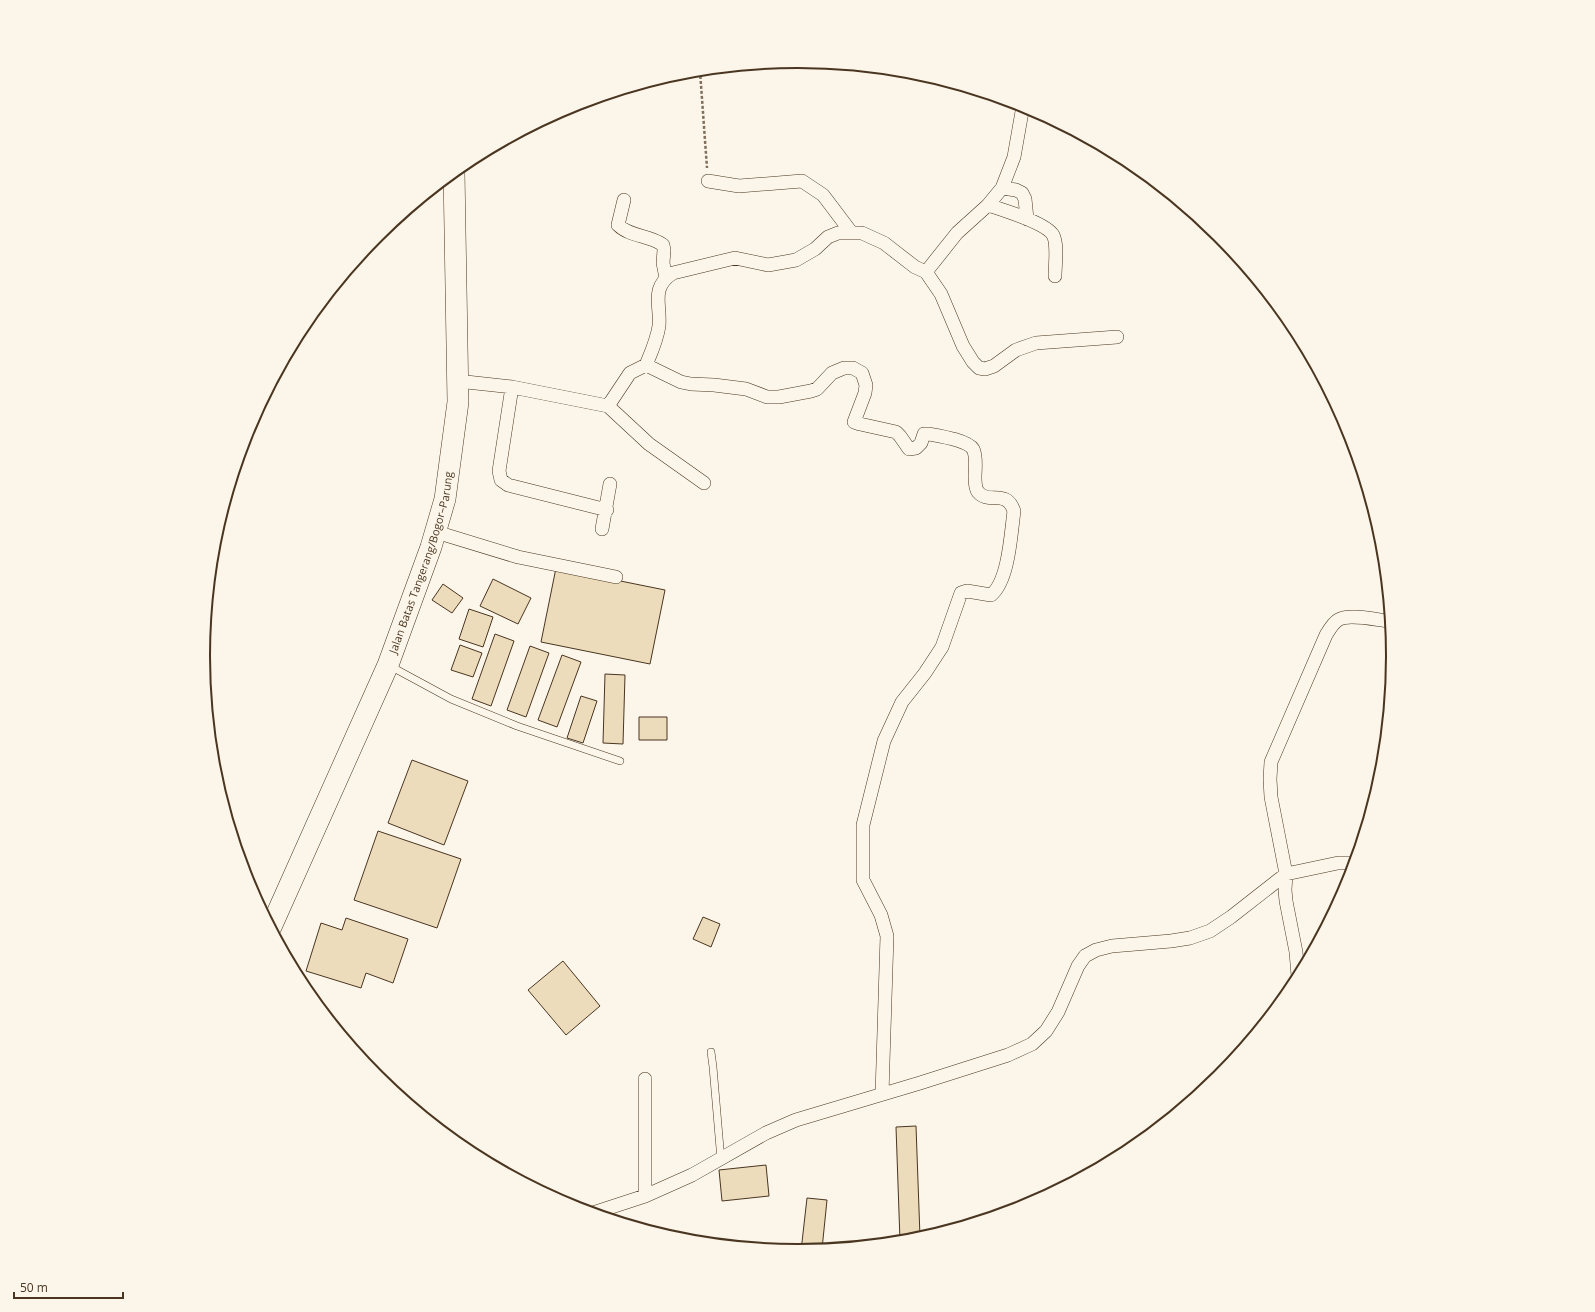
<svg xmlns="http://www.w3.org/2000/svg" width="1595" height="1312" viewBox="0 0 1595 1312" font-family="'Open Sans',sans-serif">
<style>
.building{fill:#ecdcbc;stroke:#4a3520}
.lines{fill:none;stroke-linecap:round;stroke-linejoin:round}
.lane-casing{stroke:#4a3520;stroke-width:8}
.street-casing{stroke:#4a3520;stroke-width:14}
.primary-casing{stroke:#4a3520;stroke-width:22}
.path{stroke:#7f6f5c;stroke-width:2.5;stroke-dasharray:3 2;stroke-linecap:butt}
.lane{stroke:#fbf6e9;stroke-width:7}
.street{stroke:#fbf6e9;stroke-width:13}
.primary{stroke:#fbf6e9;stroke-width:21}
.labels{text-anchor:middle;stroke-width:3;stroke-linejoin:round;paint-order:stroke}
.street-label{font-size:11px;fill:#4a3520;stroke:#fbf6e9}
.rim{fill:none;stroke:#4a3520;stroke-width:2}
</style>
<rect width="100%" height="100%" fill="#fbf6e9"/>
<path class="building" d="M556 568 665 590 650 664 541 642Z
M493 579 531 598 518 624 480 606Z
M443 584 463 598 452 613 432 600Z
M469 609 493 617 483 647 459 639Z
M495 634 514 641 491 706 472 699Z
M460 645 482 653 473 677 451 670Z
M530 646 549 653 526 717 507 710Z
M562 655 581 662 557 727 538 720Z
M605 674 625 675 623 744 603 743Z
M581 696 597 701 583 743 567 738Z
M639 717H667V740H639Z
M412 760 468 781 444 845 388 823Z
M378 831 461 859 437 928 354 900Z
M703 917 720 924 711 947 693 939Z
M346 918 408 939 393 983 366 973 361 988 306 971 321 923 342 930Z
M563 961 600 1006 566 1035 528 990Z
M916 1126 920 1237 900 1241 896 1127Z
M766 1165 769 1196 722 1201 719 1170Z
M807 1198 827 1200 822 1249 801 1251Z"/>
<g class="lines">
<defs>
<path id="lane" d="M390 666 451 699 517 726 620 761
M711 1052 713 1067 721 1160"/>
<path id="street" d="M708 181 739 186 802 181 823 195 851 232
M1002 188 1016 190 1022 193 1025 199 1027 219
M624 200 618 225C630 237 650 235 663 245L664 250 663 263 666 278
M988 205C1003 210 1046 223 1053 235 1058 244 1055 266 1055 276
M926 272 957 233 988 205 1002 188 1014 157 1023 106
M646 365 681 382 691 384 714 385 746 389 767 397H779L811 391 817 389 832 373 844 368H853L862 373 866 385 865 393 854 422 860 424 896 432 900 436 909 449 916 448 921 443 924 434H929C940 436 967 440 973 449 977 456 975 470 975 477 975 482 975 488 978 492 989 505 1006 488 1014 511 1011 532 1009 581 991 595L967 591 961 593 942 647 925 673 902 702 884 741 863 825V880L881 915 887 936 882 1094
M457 381 512 387 608 406 630 373 646 365C651 353 657 340 659 326 661 304 650 288 673 273L735 258 768 265 796 260 815 249 828 237 838 233H862L884 243 915 267 926 272 941 294 963 346 973 362 979 368 985 369 994 366 1016 350 1036 343 1117 337
M512 387 499 471 501 480 508 485 607 510
M608 406 649 444 704 483
M602 529 610 484
M436 532 518 557 616 577
M1298 976 1296 952 1286 901 1285 890 1286 874 1271 797 1270 779 1271 762 1326 635C1329 630 1333 623 1338 620 1348 613 1377 620 1389 621
M645 1079V1196
M593 1213 645 1196 692 1175 766 1133 796 1120 920 1083 1008 1055 1032 1044 1046 1031 1058 1012 1078 966 1085 956 1096 950 1112 946 1171 941 1190 938 1210 931 1231 917 1286 874 1338 863H1354"/>
<g id="primary">
<path id="s1" d="M271 927 388 665 431 547 445 499 458 402 454 172"/>
</g>
</defs>
<use href="#lane" class="lane-casing"/>
<use href="#street" class="street-casing"/>
<use href="#primary" class="primary-casing"/>
<path class="path" d="M700 71 707 168"/>
<use href="#lane" class="lane"/>
<use href="#street" class="street"/>
<use href="#primary" class="primary"/>
</g>
<g class="labels">
<g class="street-label">
<text dy="4" stroke="none"><textPath href="#s1" startOffset="395">Jalan Batas Tangerang/Bogor–Parung</textPath></text>
</g>
</g>
<path d="M0 0H1595V1312H0ZM210 656a588 588 0 1 1 1176 0a588 588 0 1 1-1176 0Z" fill="#fbf6e9" fill-rule="evenodd"/>
<path class="rim" d="M210 656a588 588 0 1 1 1176 0a588 588 0 1 1-1176 0Z"/>
<path d="M14 1292v6h109v-6" fill="none" stroke="#4a3520" stroke-width="2"/>
<text x="20" y="1292" font-size="12" fill="#4a3520" stroke="#fbf6e9" stroke-width="3" paint-order="stroke">50 m</text>
</svg>
